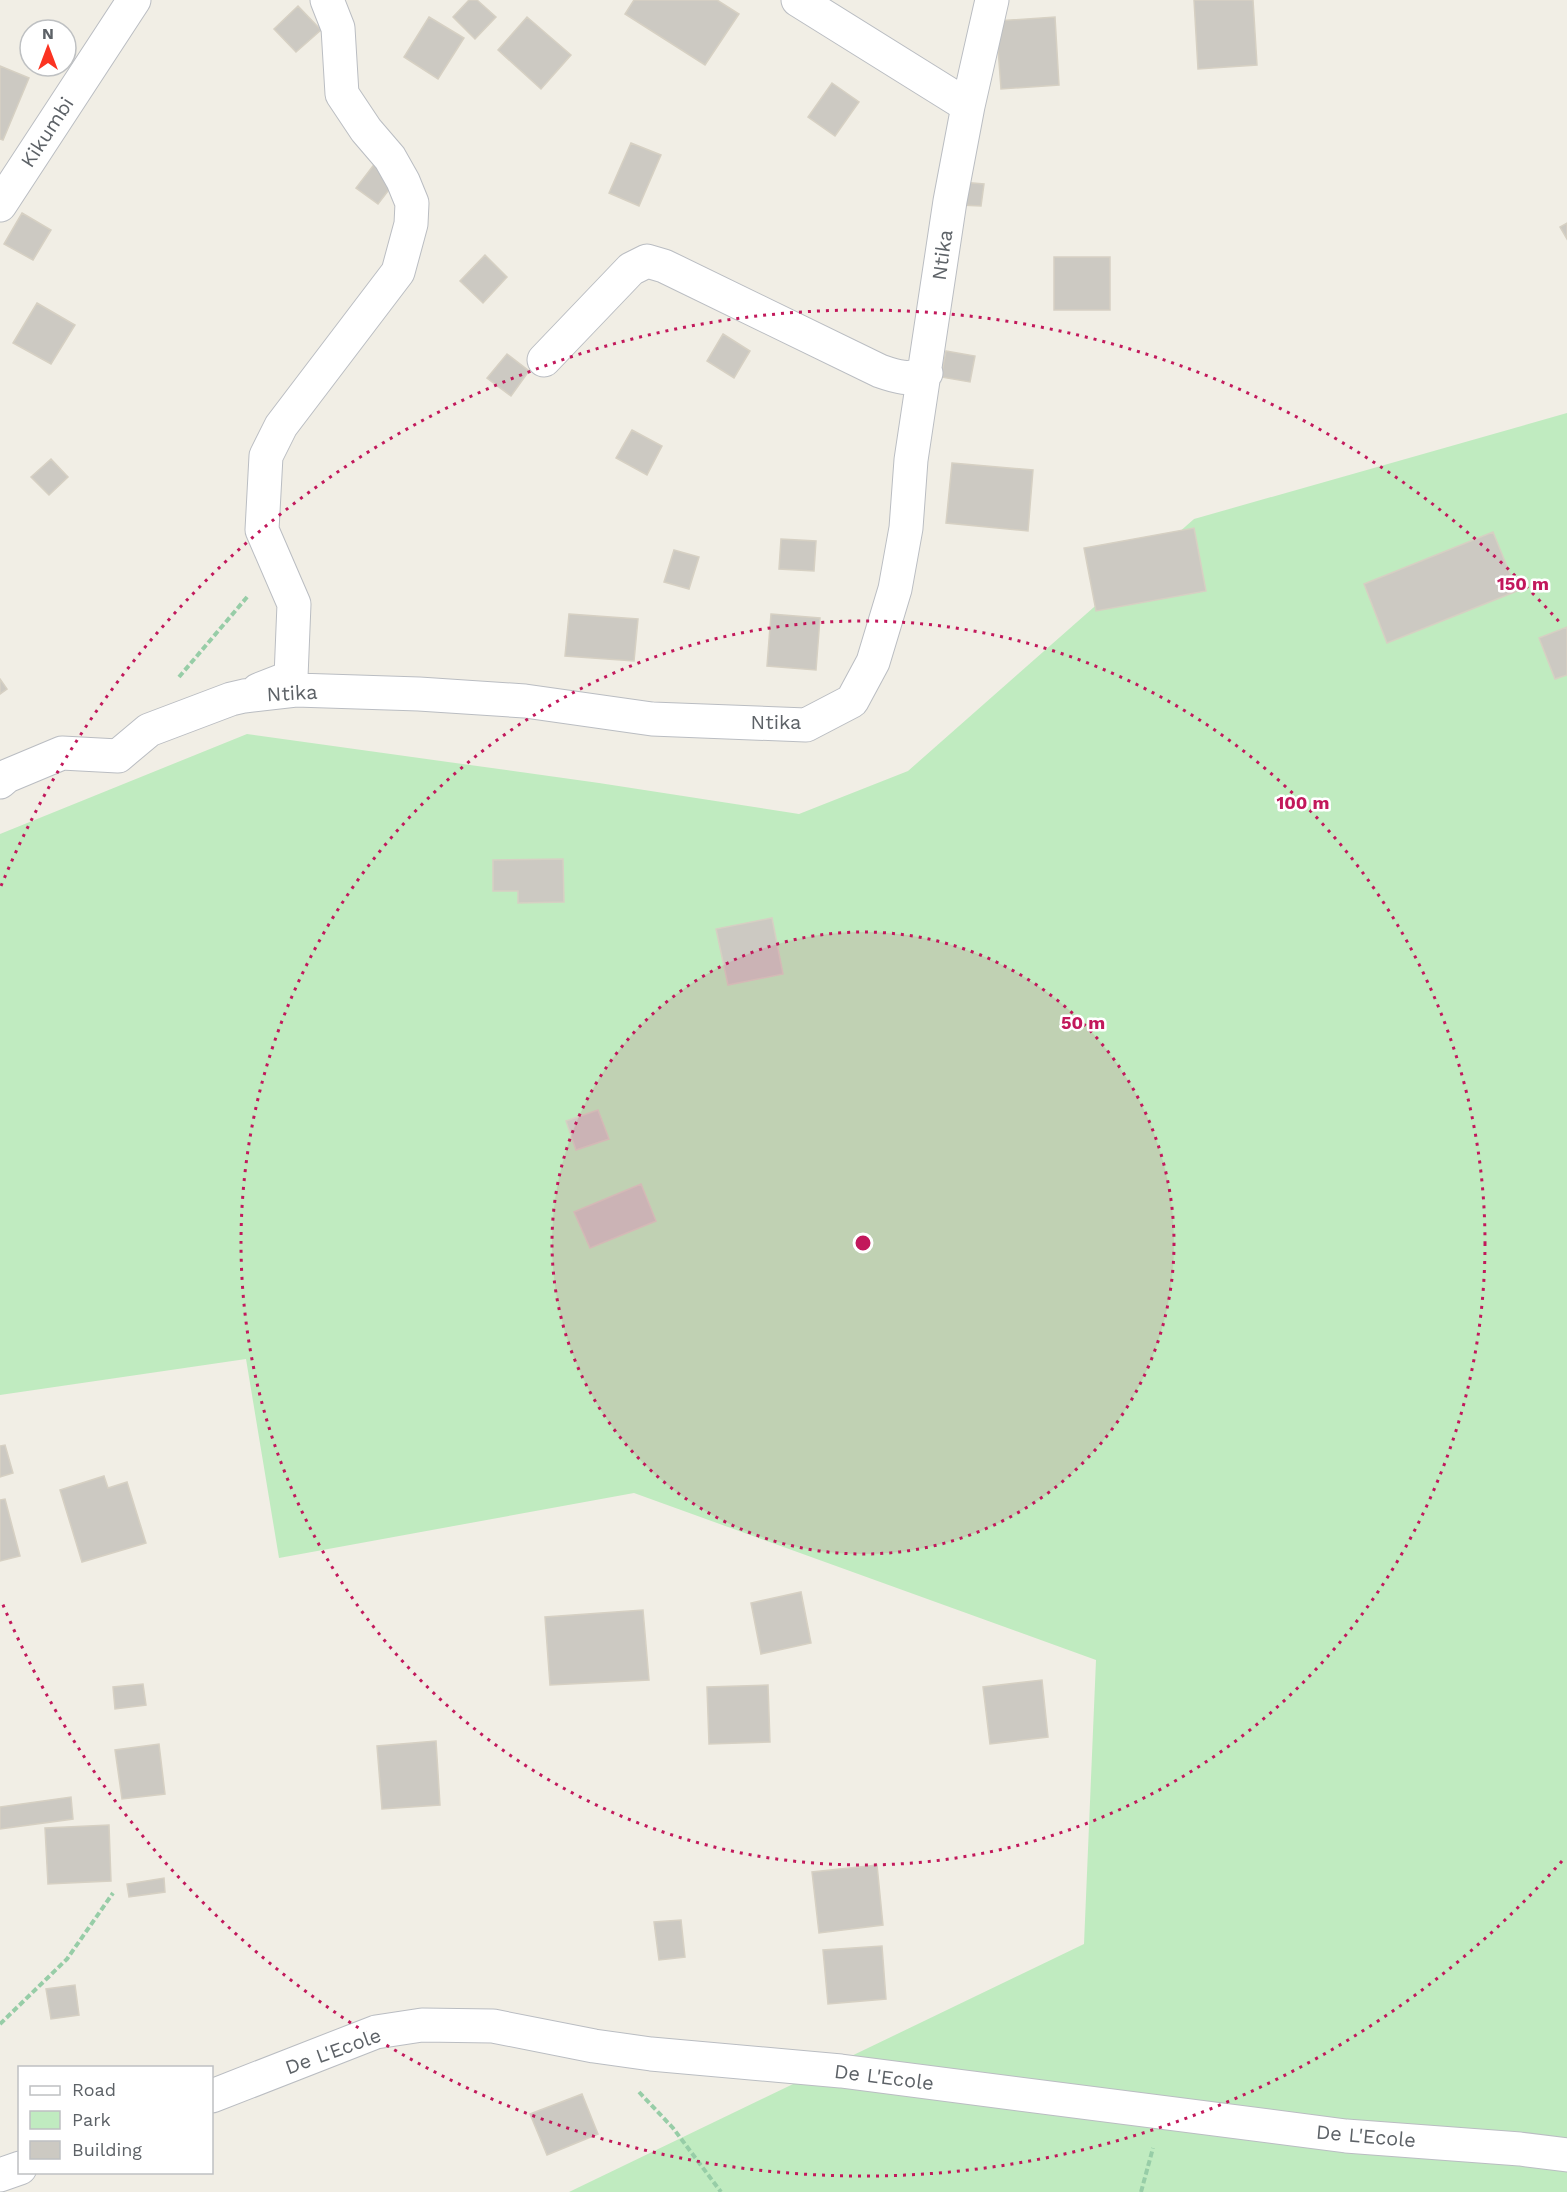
<svg xmlns="http://www.w3.org/2000/svg" width="1567" height="2192" viewBox="0 0 1567 2192" font-family="'Work Sans',sans-serif">
<style>
.green{fill:#c0ebc0}
.building{fill:#ccc9c2;stroke:#d6d0c3;stroke-width:1.5}
.lines{fill:none;stroke-linecap:round;stroke-linejoin:round}
.minor-casing{stroke:#babdc2;stroke-width:35}
.path{stroke:#97cda7;stroke-width:4;stroke-dasharray:6 3;stroke-linecap:butt}
.minor{stroke:#fff;stroke-width:33}
.ring{fill:none;stroke:#c2185b;stroke-width:3;stroke-dasharray:3 6}
.labels{text-anchor:middle;stroke-width:5;stroke-linejoin:round;paint-order:stroke}
.street-label{font-size:20px;fill:#5d6267;stroke:#fff}
.centre{fill:#c2185b;stroke:#fff;stroke-width:3}
.ring-label{font-size:18px;text-anchor:middle;font-weight:bold;fill:#c2185b;stroke:#fff;stroke-width:5;stroke-linejoin:round;paint-order:stroke}
</style>
<rect width="100%" height="100%" fill="#f1eee5"/>
<path class="green" d="M1567 413V2192H569L1084 1944 1096 1660 634 1493 279 1558 246 1359 0 1395V834L247 734 599 783 799 814 908 771 1194 519Z"/>
<path class="building" d="M469 0H477L496 17 475 39 453 17Z
M634 0H717L739 14 705 65 625 14Z
M1194 0H1253L1257 65 1198 69Z
M298 6 321 30 296 52 274 29Z
M429 17 464 38 438 79 404 57Z
M527 17 571 55 541 89 498 50Z
M1055 17 1059 85 1001 89 996 21Z
M0 66 29 78 3 140 0 139Z
M832 83 859 102 835 136 808 117Z
M631 143 661 155 639 206 609 193Z
M376 162 398 178 378 204 356 188Z
M961 182 984 184 981 206 959 205Z
M22 213 51 230 33 260 4 244Z
M1567 223V239L1560 227Z
M485 255 507 277 483 303 460 281Z
M1054 257H1110V310H1054Z
M37 303 75 325 51 364 13 343Z
M723 334 750 351 734 378 707 361Z
M946 351 975 356 970 382 941 377Z
M507 354 529 371 511 396 487 378Z
M632 430 662 446 647 475 616 458Z
M51 459 68 477 49 495 31 477Z
M952 463 1033 470 1028 531 946 523Z
M1194 528 1206 591 1096 611 1084 548Z
M1493 532 1517 591 1387 643 1364 584Z
M781 539 816 541 814 571 779 569Z
M674 550 699 557 689 589 664 582Z
M569 614 638 619 634 661 565 656Z
M771 614 820 618 816 670 767 666Z
M1567 627V675L1555 679 1539 638Z
M0 679 7 689 0 694Z
M563 859 564 902 518 903V891H493V860Z
M772 918 783 974 728 985 716 929Z
M598 1110 609 1139 576 1150 566 1121Z
M641 1184 656 1221 590 1248 574 1212Z
M5 1445 13 1473 0 1477V1446Z
M104 1476 108 1488 127 1482 146 1543 82 1562 60 1490Z
M5 1499 20 1556 0 1561V1500Z
M801 1592 811 1643 761 1654 751 1603Z
M643 1610 649 1680 550 1685 545 1617Z
M1042 1680 1048 1737 990 1744 983 1687Z
M143 1684 146 1705 115 1709 113 1687Z
M768 1685 770 1742 709 1744 707 1687Z
M436 1741 440 1805 382 1809 377 1746Z
M159 1744 165 1794 122 1799 115 1750Z
M71 1797 73 1819 0 1829V1807Z
M109 1825 111 1881 48 1884 45 1828Z
M877 1865 883 1925 819 1933 812 1872Z
M164 1878 165 1892 129 1897 127 1884Z
M681 1920 685 1957 659 1960 654 1922Z
M882 1946 886 1999 828 2004 823 1950Z
M75 1985 79 2015 51 2019 46 1989Z
M582 2094 598 2134 547 2155 530 2114Z"/>
<g class="lines">
<defs>
<path id="minor" d="M798 0 968 106
M0 205 134 0
M544 360 631 269 647 261 664 266 880 371C897 377 909 381 926 373
M258 690 291 677 294 604 262 530 266 456 281 426 398 272 411 224 412 203 403 181 390 158 366 130 342 94 338 28 327 0
M0 782 7 776 62 753 118 756 149 730 231 699 244 696 296 690 419 694 525 701 652 719 806 725 852 701 873 662 895 589 906 528 911 460 950 201 968 106 992 0
M212 2096 376 2032 422 2025 493 2026 594 2046 651 2054 841 2071 1346 2136 1520 2149 1567 2155
M0 2175 20 2168"/>
</defs>
<use href="#minor" class="minor-casing"/>
<path class="path" d="M179 677 248 596
M0 2024 67 1959 113 1893
M639 2092 673 2128 721 2192
M1141 2192 1153 2148"/>
<use href="#minor" class="minor"/>
</g>
<circle cx="863" cy="1243" r="311" fill="#c2185b" fill-opacity=".12"/>
<g class="ring">
<circle cx="863" cy="1243" r="311"/>
<circle cx="863" cy="1243" r="622"/>
<path d="M1562 1861A933 933 0 0 1 1 1600M1 886A933 933 0 0 1 1562 625"/>
</g>
<g class="labels">
<g class="street-label">
<text transform="translate(47 132) rotate(-57)" y="7">Kikumbi</text>
<text transform="translate(942 255) rotate(-82)" y="7">Ntika</text>
<text transform="translate(292 693) rotate(-3)" y="7">Ntika</text>
<text x="776" y="729">Ntika</text>
<text transform="translate(333 2051) rotate(-20)" y="7">De L'Ecole</text>
<text transform="translate(884 2077) rotate(7)" y="7">De L'Ecole</text>
<text transform="translate(1366 2136) rotate(5)" y="7">De L'Ecole</text>
</g>
</g>
<circle cx="863" cy="1243" r="9" class="centre"/>
<g class="ring-label">
<text x="1523" y="590">150 m</text>
<text x="1303" y="809">100 m</text>
<text x="1083" y="1029">50 m</text>
</g>
<rect x="18" y="2066" width="195" height="108" fill="#ffffff" stroke="#bec0c2" stroke-width="1.5"/>
<rect x="30" y="2086" width="30" height="9" fill="#ffffff" stroke="#bec0c2" stroke-width="1.5"/>
<text x="72" y="2096" font-size="18" fill="#5d6267">Road</text>
<rect x="30" y="2111" width="30" height="18" fill="#c0ebc0" stroke="#bec0c2" stroke-width="1.5"/>
<text x="72" y="2126" font-size="18" fill="#5d6267">Park</text>
<rect x="30" y="2141" width="30" height="18" fill="#ccc9c2" stroke="#bec0c2" stroke-width="1.5"/>
<text x="72" y="2156" font-size="18" fill="#5d6267">Building</text>
<g transform="translate(48 48)"><circle r="28" fill="#ffffff" stroke="#bec0c2" stroke-width="1.5"/>
<path d="M0-4.5L10 22L0 15L-10 22Z" fill="#fb3321"/>
<text y="-9" font-size="16" font-weight="bold" text-anchor="middle" fill="#5d6267">N</text>
</g>
</svg>
